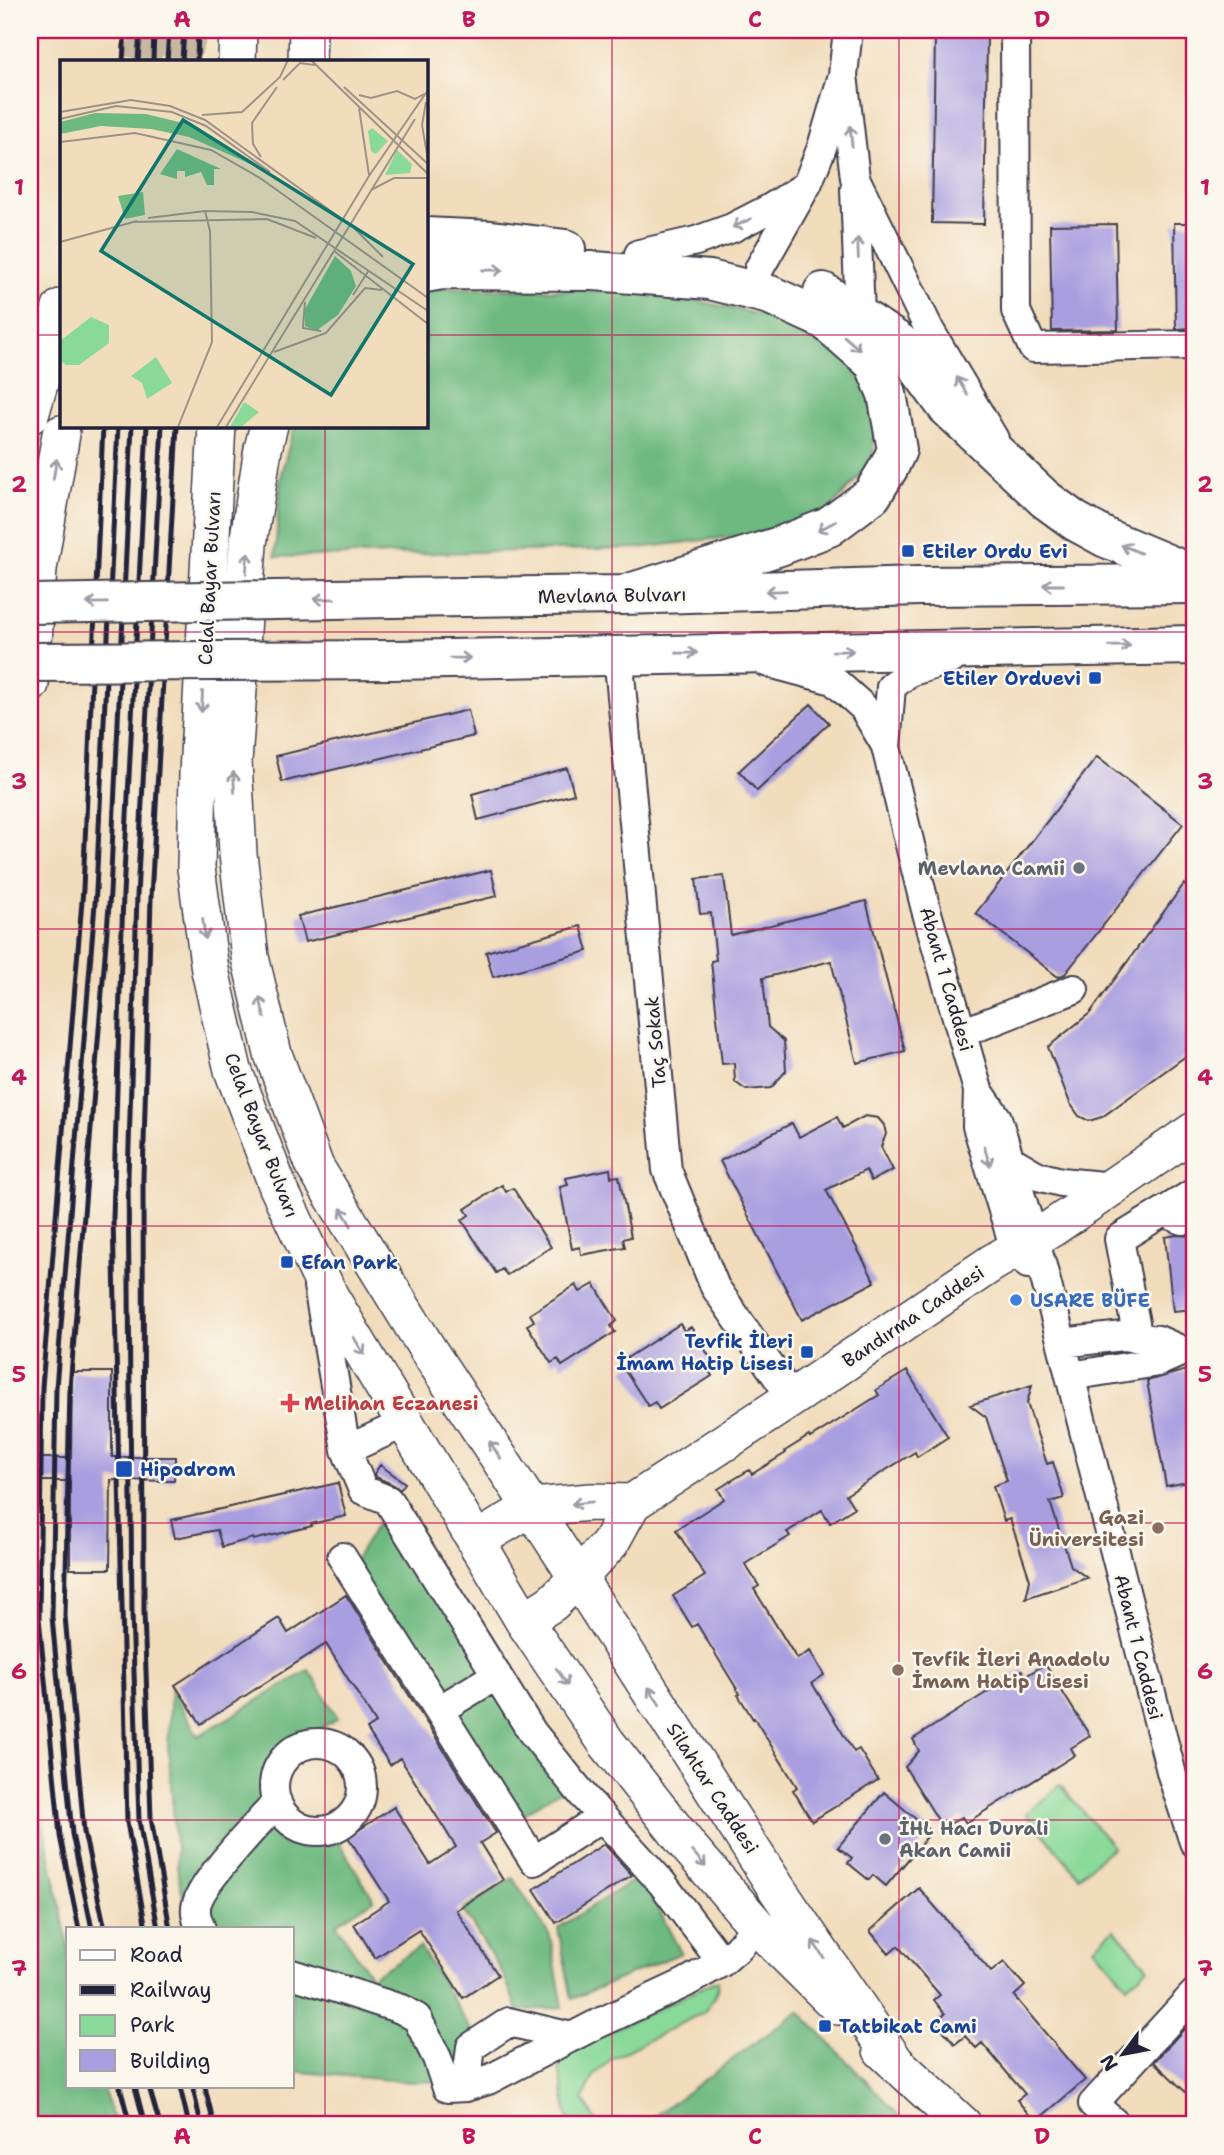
<svg xmlns="http://www.w3.org/2000/svg" width="1224" height="2155" viewBox="0 0 1224 2155" font-family="'Shantell Sans',sans-serif">
<style>
.green{fill:#89d998;stroke:#567e6a;stroke-width:2}
.forest{fill:#6eb980;stroke:#486e5e;stroke-width:2}
.building{fill:#a99ee0}
.lines{fill:none;stroke-linecap:round;stroke-linejoin:round}
.major-tunnel{stroke:#c8b7a1;stroke-width:37;stroke-dasharray:37 18;stroke-linecap:butt}
.minor-casing{stroke:#413e4e;stroke-width:32}
.major-casing{stroke:#413e4e;stroke-width:40}
.highway-casing{stroke:#413e4e;stroke-width:42}
.minor{stroke:#fff;stroke-width:28}
.major{stroke:#fff;stroke-width:37}
.highway{stroke:#fff;stroke-width:38}
.rail{stroke:#22223b;stroke-width:5}
.highway-bridge-casing{stroke:#413e4e;stroke-width:42;stroke-linecap:butt}
.highway-bridge{stroke:#fff;stroke-width:38}
.oneway{stroke:#9c9ca7}
.grid{fill:none;stroke:#c2185b;stroke-width:2;stroke-opacity:0.55}
.transit-dot{fill:#1a4fb4;stroke:#fbf7ec;stroke-width:2.5}
.worship-dot{fill:#6b7280;stroke:#fbf7ec;stroke-width:2.5}
.shop-dot{fill:#3f7fe0;stroke:#fbf7ec;stroke-width:2.5}
.health-dot{fill:#e0444e;stroke:#fbf7ec;stroke-width:2.5}
.education-dot{fill:#8d6e63;stroke:#fbf7ec;stroke-width:2.5}
.labels{text-anchor:middle;stroke-width:5;stroke-linejoin:round;paint-order:stroke}
.transit-label{font-size:19px;font-weight:bold;fill:#164399;stroke:#fbf7ec;text-anchor:start}
.street-label{font-size:19px;fill:#22223b;stroke:#fbf7ec}
.worship-label{font-size:19px;font-weight:bold;fill:#5b616d;stroke:#fbf7ec;text-anchor:end}
.shop-label{font-size:19px;font-weight:bold;fill:#366cbe;stroke:#fbf7ec;text-anchor:start}
.health-label{font-size:19px;font-weight:bold;fill:#be3a42;stroke:#fbf7ec;text-anchor:start}
.education-label{font-size:19px;font-weight:bold;fill:#785e54;stroke:#fbf7ec;text-anchor:end}
.inset-road{fill:none;stroke:#9e9288;stroke-width:2}
.view{fill:#0f766e;fill-opacity:0.15;stroke:#0f766e;stroke-width:3.5}
.inset-edge{fill:none;stroke:#22223b;stroke-width:3.5}
.neatline{fill:none;stroke:#c2185b;stroke-width:2.5}
.grid-label{font-size:23px;text-anchor:middle;font-weight:bold;fill:#c2185b}
</style>
<rect width="100%" height="100%" fill="#fbf7ec"/>
<filter id="ink" filterUnits="userSpaceOnUse"><feTurbulence type="fractalNoise" baseFrequency=".0143" numOctaves="2"/><feDisplacementMap in="SourceGraphic" scale="14" xChannelSelector="R" yChannelSelector="G"/><feConvolveMatrix kernelMatrix="1 2 1 2 8 2 1 2 1" color-interpolation-filters="sRGB"/></filter>
<filter id="wash" filterUnits="userSpaceOnUse"><feTurbulence type="fractalNoise" baseFrequency=".00686" numOctaves="4" result="noise"/><feDisplacementMap in="SourceGraphic" scale="28" xChannelSelector="R" yChannelSelector="G"/><feGaussianBlur stdDeviation="1.57" result="paint"/><feColorMatrix in="noise" values="0 0 0 0 0 0 0 0 0 0 0 0 0 0 0 0 0 1.4 0 .05"/><feComposite in="paint" operator="in"/></filter>
<g filter="url(#wash)">
<rect width="100%" height="100%" fill="#f1dcbb"/>
<path class="green" d="M1060 1785 1113 1847 1079 1876 1026 1814Z
M1114 1929 1148 1968 1127 1986 1094 1947Z
M718 1980C719 1993 712 2001 704 2012L611 2059 594 2075 583 2099 598 2125H569L557 2056Z"/>
<path class="forest" d="M425 288 660 292 800 324 857 368 874 410 873 460 827 513 754 534 639 548 275 557 281 474 295 425H425Z
M388 1506 491 1674 442 1705 354 1561Z
M309 1670 338 1718 281 1753 268 1780 274 1809 288 1826 312 1837 336 1838 374 1900 336 1924 371 1977 420 1947 472 2031 464 2080 411 2082 292 2071V1929H190L178 1874 168 1746 171 1689 198 1736Z
M497 1682 564 1788 517 1818 449 1712Z
M30 1717 37 1793 68 1944V2087H103L115 2125H30Z
M513 1878 550 1936 563 2007 518 2011 504 1976 463 1910Z
M630 1882 647 1887 681 1953 572 1999 558 1928Z
M799 2011 908 2125H663L653 2117Z"/>
<g id="blocks">
<path class="building" d="M935 36 987 37 984 224 932 223Z
M1174 223H1194V328L1176 329Z
M1116 224 1118 330 1052 331 1050 225Z
M811 704 829 723 757 791 739 771Z
M468 710 474 736 282 782 276 756Z
M1097 757 1183 824 1065 974 1058 977 976 913Z
M567 768 574 794 478 820 472 794Z
M491 870 497 896 305 942 298 916Z
M724 876 731 935 866 901 905 1051 857 1063 831 961 763 978 768 1027 784 1041 786 1071 771 1088 746 1090 735 1082 734 1063 722 1064 711 961 716 960 711 913 700 914 696 879Z
M1184 884 1194 899V1050L1102 1117 1089 1121 1079 1116 1070 1103 1048 1047 1090 1013Z
M581 926 588 951 493 977 486 952Z
M865 1116 878 1118 884 1125 886 1134 881 1147 893 1170 871 1181 866 1170 826 1190 875 1282 802 1320 720 1161 792 1123 799 1137 837 1117 843 1128Z
M610 1169 611 1177 619 1176 631 1237 623 1239 625 1247 581 1255 580 1247 572 1249 560 1187 568 1185 566 1178Z
M502 1185 506 1192 513 1188 551 1247 507 1275 502 1269 496 1273 462 1220 469 1215 465 1209Z
M1177 1235 1194 1236V1309L1173 1311 1165 1237Z
M594 1284 617 1321 611 1326 615 1332 562 1366 558 1359 551 1363 527 1325 534 1321 530 1314 576 1285 580 1292Z
M680 1324 684 1331 691 1327 714 1364 708 1369 712 1376 659 1409 655 1402 648 1406 624 1369 631 1364 627 1358Z
M1194 1368V1481L1166 1486 1147 1381Z
M907 1371 948 1437 917 1457 915 1452 846 1495 854 1508 830 1523 822 1510 787 1532 790 1536 745 1564 759 1586 754 1589 797 1659 810 1651 824 1675 812 1683 854 1752 859 1749 878 1780 812 1821 793 1790 797 1787 754 1718 753 1719 738 1695 740 1694 697 1624 692 1627 673 1596 705 1576 676 1530 724 1499 718 1489 749 1470 752 1474 786 1453 785 1451 809 1436 810 1438 879 1395 876 1390Z
M72 1372H112V1457H175L174 1481 111 1480 110 1569H70V1481H30V1458H71Z
M1032 1385 1027 1403 1047 1464 1053 1462 1064 1498 1050 1502 1071 1566 1087 1578 1026 1598 1030 1580 1010 1519 1004 1521 993 1486 1007 1481 986 1417 970 1405Z
M380 1465 405 1483 400 1490 394 1485 376 1477 374 1474Z
M338 1483 346 1516 311 1524 312 1526 253 1540V1538L222 1547 217 1530 175 1538 171 1520Z
M346 1595 496 1833 480 1843 503 1880 456 1910 498 1975 463 1998 419 1930 375 1958 354 1924 389 1901 348 1837 394 1807 430 1864 456 1847 400 1758 390 1765 367 1729 376 1723 326 1644 201 1724 175 1685 279 1618 288 1633Z
M1045 1664 1090 1736 1071 1748 1075 1755 966 1823 962 1817 943 1828 905 1767 919 1751 913 1739 1022 1670 1026 1676Z
M884 1792 931 1832 886 1886 873 1875 869 1880 848 1863 852 1858 838 1847Z
M604 1844 632 1875 556 1923 534 1889Z
M919 1888 991 1972 1004 1962 1025 1986 1014 1996 1085 2080 1035 2122 1017 2100 1025 2094 982 2043 976 2048 965 2036 955 2044 936 2022 945 2014 934 2000 940 1995 898 1946 889 1954 870 1931Z
M1194 2018V2100L1154 2062Z"/>
</g>
</g>
<g filter="url(#ink)">
<use href="#blocks" fill-opacity="0" stroke="#413e4e" stroke-width="2"/>
<g class="lines">
<path class="major-tunnel" d="M141 61 151 30
M180 61 190 30"/>
<defs>
<path id="minor" d="M1015 30 1016 311 1033 348 1194 345
M843 75 855 178 930 331 994 439
M855 189 860 316
M639 254 696 241 732 228 769 209 807 185 822 147 843 75 848 30
M759 269 805 188
M618 654 667 1170 715 1287 792 1398
M952 659 909 672 891 687 886 747 925 906 978 1090 997 1118 1042 1266 1172 1775 1194 1842
M766 662 833 680 863 707 886 746
M962 1033 1074 989
M978 1090 977 1126 1015 1249 1028 1264
M1009 1159 1038 1176 1061 1182 1113 1187
M1163 1212 1183 1220 1194 1219
M318 1286 346 1450 363 1490 388 1500 532 1732 586 1799 662 1883 722 1962
M1138 1339 1119 1239 1194 1193
M1062 1343 1123 1336 1158 1340 1183 1351
M1070 1376 1158 1362 1183 1351H1194
M346 1450 405 1423
M342 1557 534 1861 602 1817
M439 1710 497 1675
M274 1787a44 44 0 1 1 88 0a44 44 0 1 1-88 0Z
M201 1929C198 1922 195 1915 196 1908 197 1885 260 1822 277 1802
M292 1974 401 2009 417 2018 437 2058 447 2088 466 2087 488 2080 593 2026 685 1983 722 1962 737 1949 757 1926
M466 2087 471 2047 509 2022 572 2037
M1117 2125 1093 2104 1194 1994"/>
<path id="major" d="M237 61 238 30
M307 61 308 30
M30 415 61 308
M217 425 198 774 196 868 210 970 233 1070 278 1187 330 1297 524 1621 552 1603 578 1578 610 1543 632 1503 792 1398 992 1263 1052 1228 1194 1131
M269 425 263 449 248 544 233 762 238 854 250 957 273 1054 315 1167 428 1350 578 1578 777 1889 898 2066
M30 684 38 569 61 434
M479 1548 489 1533 532 1507 591 1502 632 1503
M524 1621 606 1742 688 1846 757 1926 838 2006
M882 2050 963 2125"/>
<path id="highway" d="M425 237 491 240 566 249
M425 273 442 270 594 271 710 280 770 295 825 320 874 363 887 394 897 450 889 467 872 495 829 527 780 546 623 595
M823 292 900 343 947 407 1045 499 1075 521 1106 538 1194 575
M392 598 623 595 919 586 1194 584
M392 660 1194 645"/>
</defs>
<use href="#minor" class="minor-casing"/>
<use href="#major" class="major-casing"/>
<use href="#highway" class="highway-casing"/>
<use href="#minor" class="minor"/>
<use href="#major" class="major"/>
<use href="#highway" class="highway"/>
<path class="rail" d="M123 61 125 30
M138 61 140 30
M153 61 154 30
M167 61 169 30
M182 61 184 30
M197 61 198 30
M79 1929 60 1836 39 1618 42 1387 83 889 103 425
M92 1929 72 1834 52 1617 56 1388 96 891 118 425
M105 1929 84 1832 65 1616 70 1388 110 893 132 425
M146 1929 127 1822 113 1218 123 894 147 425
M158 1929 139 1820 132 1613 128 1177 137 896 162 425
M170 1929 151 1818 144 1612 143 1178 151 898 177 425
M120 2087 130 2125
M135 2087 145 2125
M149 2087 160 2125
M180 2087 189 2125
M193 2087 201 2125
M205 2087 214 2125"/>
<defs>
<path id="highway-bridge" d="M30 604 392 598
M30 662 392 660"/>
</defs>
<use href="#highway-bridge" class="highway-bridge-casing"/>
<use href="#highway-bridge" class="highway-bridge"/>
</g>
<defs><path id="oneway-shaft" d="M-6 0H5M1.5-3L5.5 0L1.5 3" fill="none" stroke-width="1.6" stroke-linecap="round" stroke-linejoin="round" transform="scale(1.75)"/></defs>
<g class="oneway">
<use href="#oneway-shaft" transform="translate(851 136) rotate(-96)"/>
<use href="#oneway-shaft" transform="translate(742 223) rotate(154)"/>
<use href="#oneway-shaft" transform="translate(858 248) rotate(-92)"/>
<use href="#oneway-shaft" transform="translate(493 270)"/>
<use href="#oneway-shaft" transform="translate(852 343) rotate(41)"/>
<use href="#oneway-shaft" transform="translate(962 386) rotate(-121)"/>
<use href="#oneway-shaft" transform="translate(55 469) rotate(-80)"/>
<use href="#oneway-shaft" transform="translate(827 526) rotate(152)"/>
<use href="#oneway-shaft" transform="translate(1131 549) rotate(-157)"/>
<use href="#oneway-shaft" transform="translate(247 563) rotate(-86)"/>
<use href="#oneway-shaft" transform="translate(1053 585) rotate(180)"/>
<use href="#oneway-shaft" transform="translate(776 591) rotate(178)"/>
<use href="#oneway-shaft" transform="translate(324 599) rotate(179)"/>
<use href="#oneway-shaft" transform="translate(97 603) rotate(179)"/>
<use href="#oneway-shaft" transform="translate(1120 646) rotate(-1)"/>
<use href="#oneway-shaft" transform="translate(843 651) rotate(-1)"/>
<use href="#oneway-shaft" transform="translate(687 653) rotate(-1)"/>
<use href="#oneway-shaft" transform="translate(460 658) rotate(-1)"/>
<use href="#oneway-shaft" transform="translate(202 702) rotate(93)"/>
<use href="#oneway-shaft" transform="translate(234 782) rotate(-93)"/>
<use href="#oneway-shaft" transform="translate(204 929) rotate(82)"/>
<use href="#oneway-shaft" transform="translate(262 1007) rotate(-103)"/>
<use href="#oneway-shaft" transform="translate(987 1156) rotate(73)"/>
<use href="#oneway-shaft" transform="translate(346 1217) rotate(-121)"/>
<use href="#oneway-shaft" transform="translate(359 1346) rotate(59)"/>
<use href="#oneway-shaft" transform="translate(495 1450) rotate(-123)"/>
<use href="#oneway-shaft" transform="translate(582 1503) rotate(174)"/>
<use href="#oneway-shaft" transform="translate(562 1677) rotate(56)"/>
<use href="#oneway-shaft" transform="translate(654 1696) rotate(-123)"/>
<use href="#oneway-shaft" transform="translate(699 1859) rotate(50)"/>
<use href="#oneway-shaft" transform="translate(818 1949) rotate(-124)"/>
</g>
</g>
<path class="grid" d="M325 30V61M612 30V2125M899 30V2125M30 335H61M425 335H1194M325 425V2125M30 632H1194M30 929H1194M30 1226H1194M30 1523H1194M30 1820H1194"/>
<g class="transit-dot">
<rect x="901" y="544" width="14" height="14" rx="3.5"/>
<rect x="1088" y="671" width="14" height="14" rx="3.5"/>
<rect x="280" y="1255" width="14" height="14" rx="3.5"/>
<rect x="800" y="1345" width="14" height="14" rx="3.5"/>
<rect x="115" y="1460" width="18" height="18" rx="3.5"/>
<rect x="818" y="2019" width="14" height="14" rx="3.5"/>
</g>
<g class="worship-dot">
<circle cx="1079" cy="868" r="7"/>
<circle cx="885" cy="1839" r="7"/>
</g>
<circle class="shop-dot" cx="1016" cy="1300" r="7"/>
<path class="health-dot" d="M286.5 1392.5h7v7h7v7h-7v7h-7v-7h-7v-7h7z"/>
<g class="education-dot">
<circle cx="1158" cy="1528" r="7"/>
<circle cx="898" cy="1670" r="7"/>
</g>
<g class="labels">
<g class="transit-label">
<text x="922" y="558">Etiler Ordu Evi</text>
<text x="1081" y="685" text-anchor="end">Etiler Orduevi</text>
<text x="301" y="1269">Efan Park</text>
<text x="793" y="1348" text-anchor="end">Tevfik İleri<tspan x="793" dy="22">İmam Hatip Lisesi</tspan></text>
<text x="140" y="1476">Hipodrom</text>
<text x="839" y="2033">Tatbikat Cami</text>
</g>
<g class="street-label">
<text transform="translate(209 578) rotate(-87)" y="7">Celal Bayar Bulvarı</text>
<text transform="translate(612 595) rotate(-1)" y="7">Mevlana Bulvarı</text>
<text transform="translate(947 979) rotate(74)" y="7">Abant 1 Caddesi</text>
<text transform="translate(655 1042) rotate(-95)" y="7">Taç Sokak</text>
<text transform="translate(262 1135) rotate(69)" y="7">Celal Bayar Bulvarı</text>
<text transform="translate(913 1316) rotate(-34)" y="7">Bandırma Caddesi</text>
<text transform="translate(1139 1647) rotate(76)" y="7">Abant 1 Caddesi</text>
<text transform="translate(713 1788) rotate(57)" y="7">Silahtar Caddesi</text>
</g>
<g class="worship-label">
<text x="1065" y="875">Mevlana Camii</text>
<text x="899" y="1835" text-anchor="start">İHL Hacı Durali<tspan x="899" dy="22">Akan Camii</tspan></text>
</g>
<g class="shop-label">
<text x="1030" y="1307">USARE BÜFE</text>
</g>
<g class="health-label">
<text x="304" y="1410">Melihan Eczanesi</text>
</g>
<g class="education-label">
<text x="1144" y="1524">Gazi<tspan x="1144" dy="22">Üniversitesi</tspan></text>
<text x="912" y="1666" text-anchor="start">Tevfik İleri Anadolu<tspan x="912" dy="22">İmam Hatip Lisesi</tspan></text>
</g>
</g>
<g transform="translate(60 60)">
<rect width="368" height="368" fill="#f1dcbb"/>
<path d="M312 68 328 81 316 94 311 91 308 71ZM337 90 352 104 350 113 325 115ZM31 257 49 265V283L19 305H6L0 300V281ZM96 297 112 323 87 339 82 323 71 316ZM184 342 199 352 181 367H170Z" fill="#89d998"/>
<path d="M35 53 86 54 123 63 125 60 193 105 129 77 91 69 41 66 0 74V62ZM117 89 161 109H154V125H147L141 112 125 117V111H117V119L100 114ZM83 132 85 155 65 159 58 136ZM275 196 291 211 296 226 278 255 256 271 245 266V249Z" fill="#6eb980"/>
<path class="inset-road" d="M251 0 368 114M223 20 240 3 255 5M284 27 368 104M299 35 311 38 337 31 355 39 364 34M366 42 362 65 368 100M299 48 309 115M0 52 71 40 110 46 145 60 293 167 323 197M142 55 182 52 220 17 228 0M0 59 56 46 112 52 146 66 210 112M0 82 75 73 151 90 200 118 368 238M201 97 193 84 192 63 217 27M311 130 334 118H368M88 158 145 151M72 162 207 159 256 178M0 182 77 161M274 191 368 264M293 235 309 210M245 242 243 268 261 271M214 292 266 273 305 228 322 230M118 367 152 282 150 171 145 151 192 152 235 161 368 251M157 367 309 116 368 30M166 367 355 59"/>
<path class="view" d="M123 60 353 204 271 335 41 191Z"/>
<rect width="368" height="368" class="inset-edge"/>
</g>
<rect width="1224" height="2155" fill="none" stroke="#fbf7ec" stroke-width="77"/>
<rect x="66" y="1927" width="228" height="161" fill="#fbf7ec" stroke="#a4a2a5" stroke-width="2"/>
<rect x="80" y="1950" width="35" height="10" fill="#ffffff" stroke="#a4a2a5" stroke-width="2"/>
<text x="130" y="1962" font-size="21" fill="#22223b">Road</text>
<rect x="80" y="1985" width="35" height="10" fill="#22223b" stroke="#a4a2a5" stroke-width="2"/>
<text x="130" y="1997" font-size="21" fill="#22223b">Railway</text>
<rect x="80" y="2015" width="35" height="21" fill="#89d998" stroke="#a4a2a5" stroke-width="2"/>
<text x="130" y="2032" font-size="21" fill="#22223b">Park</text>
<rect x="80" y="2050" width="35" height="21" fill="#a99ee0" stroke="#a4a2a5" stroke-width="2"/>
<text x="130" y="2068" font-size="21" fill="#22223b">Building</text>
<g transform="translate(1123 2054) rotate(238)" stroke="#fbf7ec" stroke-width="5" paint-order="stroke">
<path d="M0-5L12 26L0 18L-12 26Z" fill="#22223b"/>
<text y="-10" font-size="19" font-weight="bold" text-anchor="middle" fill="#22223b">N</text>
</g>
<rect x="38" y="38" width="1148" height="2078" class="neatline"/>
<g class="grid-label">
<text x="182" y="27">A</text>
<text x="469" y="27">B</text>
<text x="755" y="27">C</text>
<text x="1042" y="27">D</text>
<text x="19" y="195">1</text>
<text x="1205" y="195">1</text>
<text x="19" y="492">2</text>
<text x="1205" y="492">2</text>
<text x="19" y="789">3</text>
<text x="1205" y="789">3</text>
<text x="19" y="1085">4</text>
<text x="1205" y="1085">4</text>
<text x="19" y="1382">5</text>
<text x="1205" y="1382">5</text>
<text x="19" y="1679">6</text>
<text x="1205" y="1679">6</text>
<text x="19" y="1976">7</text>
<text x="1205" y="1976">7</text>
<text x="182" y="2144">A</text>
<text x="469" y="2144">B</text>
<text x="755" y="2144">C</text>
<text x="1042" y="2144">D</text>
</g>
</svg>
